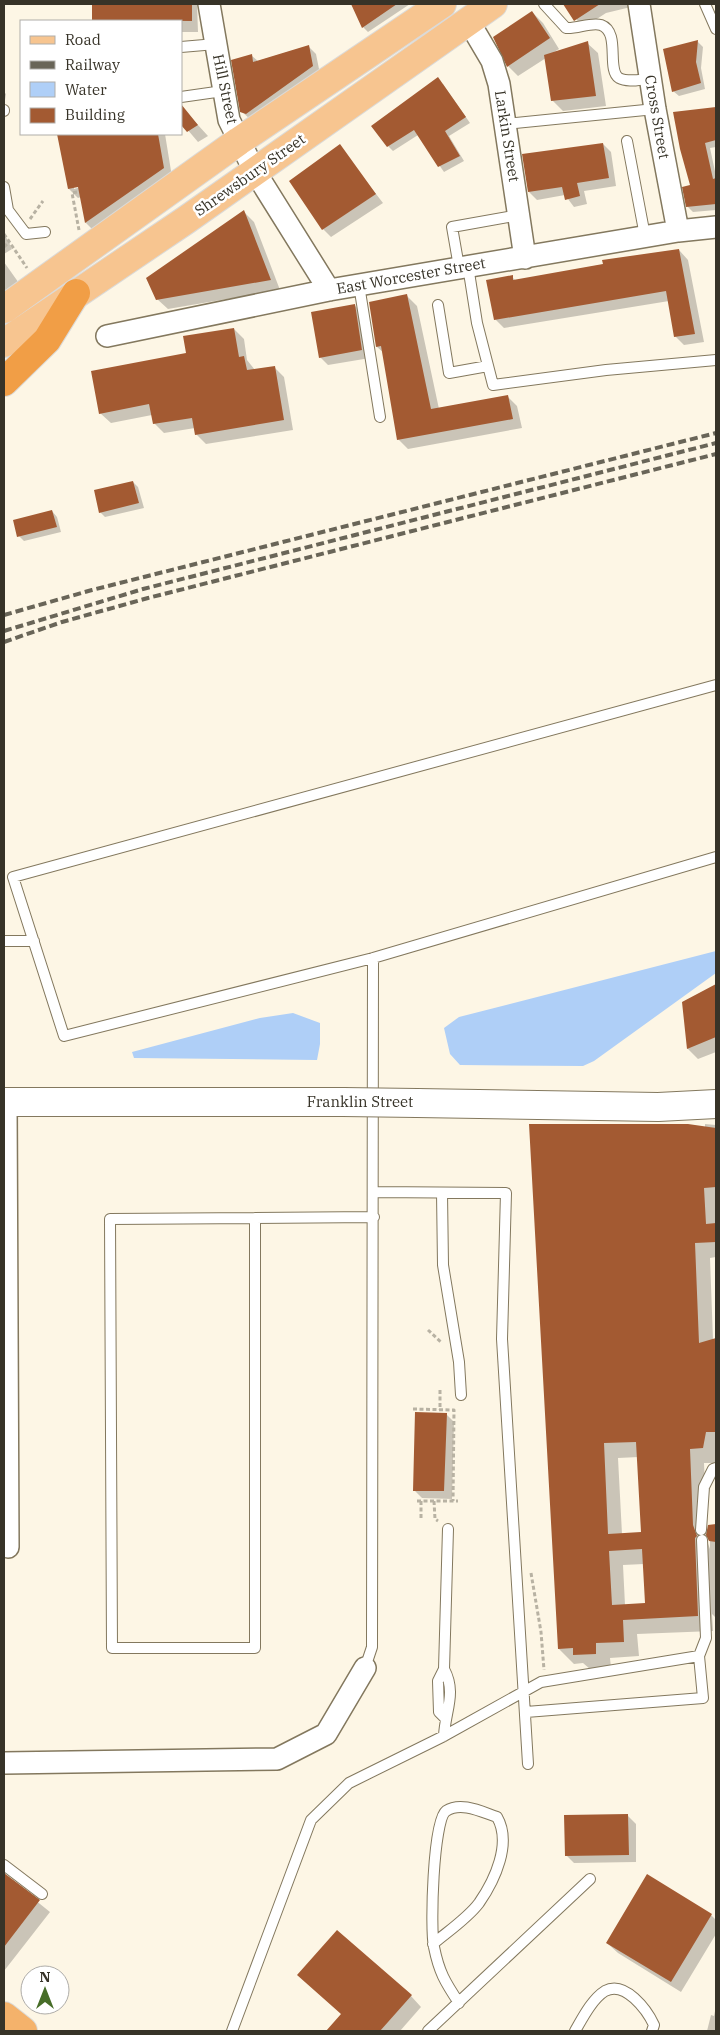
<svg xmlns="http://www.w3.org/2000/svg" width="720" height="2035" viewBox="0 0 720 2035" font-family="'IBM Plex Serif',serif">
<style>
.water{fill:#afcff7}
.shadow{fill:#0003;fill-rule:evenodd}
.building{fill:#a35a32;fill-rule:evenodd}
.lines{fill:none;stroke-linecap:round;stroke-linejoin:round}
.service-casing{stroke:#83785e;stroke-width:12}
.minor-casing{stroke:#83785e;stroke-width:24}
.secondary-casing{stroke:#83785e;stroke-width:30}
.primary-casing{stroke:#dbdad8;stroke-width:30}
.trunk-casing{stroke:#dbdad8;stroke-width:30}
.motorway-casing{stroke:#dbdad8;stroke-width:30}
.path{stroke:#b8b2a3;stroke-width:3;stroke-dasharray:4 2.5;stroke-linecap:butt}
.service{stroke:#fff;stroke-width:10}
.minor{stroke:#fff;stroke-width:21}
.secondary{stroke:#fff;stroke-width:28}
.primary{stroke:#f7c590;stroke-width:28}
.trunk{stroke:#f4b26b;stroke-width:28}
.motorway{stroke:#f19e46;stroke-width:28}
.rail{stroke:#696558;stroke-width:4;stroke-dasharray:8 4;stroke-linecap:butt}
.secondary-bridge-casing{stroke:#83785e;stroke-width:30;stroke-linecap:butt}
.secondary-bridge{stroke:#fff;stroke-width:28}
.labels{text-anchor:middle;stroke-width:5;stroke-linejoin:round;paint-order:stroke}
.street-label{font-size:15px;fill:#373328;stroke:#fff}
</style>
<rect width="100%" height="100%" fill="#fdf6e5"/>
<path class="water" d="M716 951V973L594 1061 583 1066 460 1065 450 1054 444 1028 459 1017Z
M293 1013 320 1023V1044L317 1060 134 1058 132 1052 260 1018Z"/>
<path class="shadow" d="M93 4H197L198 32H181V21H94Z
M356 4H410L368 32 363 27 353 5Z
M565 4H635V6L606 13 583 28Z
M532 12 543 23 559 49 554 52 587 43 598 53 606 106 563 111 552 100 546 58 518 76 508 66Z
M698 42 703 47 701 68 705 89 679 96 673 91 665 50Z
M308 46 316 54 320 74 250 119 241 111 252 56 258 61Z
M443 84 470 123 449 136 464 161 444 172 418 135 393 151 388 146Z
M4 92 6 94 4 106Z
M716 109V147L710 148 716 176V210L693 212 687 206 692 185 675 113Z
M187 113 208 136 198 142 181 122Z
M59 134H165L172 177 94 231 86 223 81 197 78 198 69 189ZM74 186H84L74 189Z
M603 144 611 152 616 186 584 191 587 204 574 207 565 195 537 200 529 192 523 155Z
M339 146 383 203 331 237 323 229Z
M244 212 254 222 280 290 168 309 157 299Z
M4 233 12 249 4 254Z
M679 250 688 260 704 342 684 345 675 336 669 301 504 328 495 319 512 277 516 281Z
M4 262 21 286 4 298Z
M407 296 417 306 439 409 507 396 517 406 522 428 408 449 398 439 384 353 377 347 370 303Z
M355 306 363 313 370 358 328 365 320 357Z
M234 329 244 339 247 360 255 370 274 367 284 377 293 430 206 444 196 434 195 428 164 433 154 423 152 415 111 423 100 413 187 354Z
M133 482 138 487 144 508 105 517 100 512Z
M52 511 57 517 61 532 24 541 19 536Z
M716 985V1052L698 1059 688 1049 683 1002Z
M705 1124 716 1125V1257L710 1258 713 1340 716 1339V1463H704L707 1533 709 1526H716V1618L712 1614 713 1631 637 1634 639 1656 610 1658 611 1668 590 1669 583 1663 574 1664 559 1649 531 1125 705 1127ZM639 1457 643 1533 622 1534 618 1458ZM707 1534 710 1539V1549L707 1541ZM644 1564 646 1604 625 1605 623 1565Z
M446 1414 454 1422 452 1499 422 1498 414 1490Z
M628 1816 636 1824V1862L574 1863 566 1855Z
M4 1875 50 1912 4 1971Z
M711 1915 716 1920V1934L681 1992 618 1953 607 1943Z
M411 1996 421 2007 400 2031H327L342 2014Z
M716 2006V2031H707L711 2015 714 2016Z"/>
<path class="building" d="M92 4H192V21L92 20Z
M351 4H397L362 28Z
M563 4H600L574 21Z
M532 11 550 38 507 67 493 37Z
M698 40 696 62 701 83 672 92 663 49Z
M588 41 596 96 551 101 544 55Z
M309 45 313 66 246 114 240 112 231 60 252 54 253 62Z
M438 77 466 117 445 131 460 156 438 167 414 130 387 147 371 126Z
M181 104 198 125 187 132 181 125Z
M716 107V140L705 143 713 179 716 178V204L686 207 682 187 690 185 680 149 673 112Z
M57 134H158L164 168 85 223 78 187 68 189Z
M603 143 609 178 577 183 580 196 565 200 562 187 528 192 522 154Z
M340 144 376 194 322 230 289 181Z
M244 210 271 280 156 300 146 278Z
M679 249 695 334 674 337 666 291 494 320 486 280 513 275V280L603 264 602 260Z
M407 294 431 409 508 395 513 419 397 440 381 346 376 347 369 302Z
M355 304 362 350 319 358 311 312Z
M234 328 239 357 244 356 247 370 275 366 284 420 195 435 192 418 153 424 149 404 99 414 91 371 186 353 183 336Z
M133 481 139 503 99 513 94 490Z
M52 510 57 527 17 537 13 520Z
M716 984V1037L687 1049 682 1002Z
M529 1124H688L716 1128V1187L704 1188 706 1224 716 1223V1242L695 1243 699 1343 716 1338V1432H706L703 1448 690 1449 693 1525 697 1536 695 1538 698 1616 623 1620 624 1642 596 1643V1654L573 1655V1648L558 1649ZM636 1442 641 1532 608 1534 604 1443ZM642 1549 645 1603 612 1605 609 1551Z
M415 1412 447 1413 444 1491H413Z
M716 1524V1542L709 1541 706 1535 708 1525Z
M628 1814 629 1855 565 1856 564 1815Z
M4 1873 40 1900 4 1947Z
M647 1874 712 1914 671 1982 606 1943Z
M337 1930 412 1995 380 2031H326L341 2014 297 1975Z"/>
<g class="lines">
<defs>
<path id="service" d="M544 4 566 28C577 29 591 22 601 25 621 32 606 70 619 78 628 83 642 79 651 79
M705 4 716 29
M181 47 216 44
M181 97 223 91
M4 111V110
M505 124 655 109
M627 141 645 236
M4 187 8 210 26 234 45 232
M468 266 477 323 493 385 606 370 716 360
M459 267 452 227 519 215
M359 285 380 417
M438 305 449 373 488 366
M716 685 13 877 64 1036 373 958 716 857
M4 941H34
M373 1192 506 1193 502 1339 528 1764
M442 1193 443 1265 459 1362 461 1395
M255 1218V1648H112L110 1219 374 1217
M701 1530 704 1487 713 1469 716 1468
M699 1656 706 1638 702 1540
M365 1668 372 1647 373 958
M445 1718 439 1712 438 1681 444 1669 448 1529
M444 1736C445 1711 457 1693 444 1669
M4 1865 42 1894
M433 1944C447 1932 468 1918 479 1903 495 1880 512 1843 497 1817 482 1812 461 1801 446 1811 433 1820 430 1930 434 1947 439 1972 445 1982 459 2003
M232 2031 311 1820 349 1783 444 1736 541 1682 699 1656 703 1698 526 1712
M428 2031 590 1879
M575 2031C582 2019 592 1999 605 1991 625 1980 647 2010 654 2025L652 2031"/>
<path id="minor" d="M209 4 229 120 254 170 329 290
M639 4 655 109 678 231
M469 22 492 61 499 84 525 258
M107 336 329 290 678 231 716 227
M6 1102 8 1547
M4 1763 277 1759 326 1734 365 1668"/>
<path id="secondary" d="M4 1102H343
M417 1103 658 1107 716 1104"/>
<path id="primary" d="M4 309 239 141 442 4
M4 343 186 220 493 4"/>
<path id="trunk" d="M4 2016 23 2031"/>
<path id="motorway" d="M4 382 47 340 76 293"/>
</defs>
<use href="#service" class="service-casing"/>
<use href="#minor" class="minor-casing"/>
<use href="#secondary" class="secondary-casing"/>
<use href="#primary" class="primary-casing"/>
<use href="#trunk" class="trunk-casing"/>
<use href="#motorway" class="motorway-casing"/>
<path class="path" d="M77 192 72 193 79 230
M30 219 43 201
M4 234 27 268
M4 247 9 242
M428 1330 442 1343
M440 1390V1410
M413 1409 454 1410 453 1501
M417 1501H458
M421 1501V1519
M434 1501 435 1519 438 1521
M531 1573 541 1632 544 1670"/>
<use href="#service" class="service"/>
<use href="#minor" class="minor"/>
<use href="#secondary" class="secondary"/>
<use href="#primary" class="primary"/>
<use href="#trunk" class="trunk"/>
<use href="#motorway" class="motorway"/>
<path class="rail" d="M4 615 92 590 716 433
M4 631 143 589 716 443
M4 642 62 622 148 598 716 454"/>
<defs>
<path id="secondary-bridge" d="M343 1102 417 1103"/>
</defs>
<use href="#secondary-bridge" class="secondary-bridge-casing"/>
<use href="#secondary-bridge" class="secondary-bridge"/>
</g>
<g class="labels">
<g class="street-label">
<text transform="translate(225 89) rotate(78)" y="5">Hill Street</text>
<text transform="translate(657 117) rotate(80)" y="5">Cross Street</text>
<text transform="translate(507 136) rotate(81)" y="5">Larkin Street</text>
<text transform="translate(250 175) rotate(-35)" y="5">Shrewsbury Street</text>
<text transform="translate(411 276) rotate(-10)" y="5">East Worcester Street</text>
<text x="360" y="1107">Franklin Street</text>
</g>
</g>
<rect width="720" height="2035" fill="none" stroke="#373328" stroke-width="10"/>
<rect x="20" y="20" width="162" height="115" fill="#ffffff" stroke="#afada9"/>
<rect x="30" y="36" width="25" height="8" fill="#f7c590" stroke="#afada9"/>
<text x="65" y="45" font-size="15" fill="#373328">Road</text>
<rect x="30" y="61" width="25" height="8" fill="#696558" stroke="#afada9"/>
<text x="65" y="70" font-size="15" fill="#373328">Railway</text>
<rect x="30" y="82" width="25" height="15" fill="#afcff7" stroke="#afada9"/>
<text x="65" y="95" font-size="15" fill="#373328">Water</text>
<rect x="30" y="108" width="25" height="15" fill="#a35a32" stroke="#afada9"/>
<text x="65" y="120" font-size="15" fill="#373328">Building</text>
<g transform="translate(45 1990)"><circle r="24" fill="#ffffff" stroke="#afada9"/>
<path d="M0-4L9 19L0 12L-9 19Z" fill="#476d28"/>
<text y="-8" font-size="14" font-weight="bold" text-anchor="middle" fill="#373328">N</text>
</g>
</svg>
